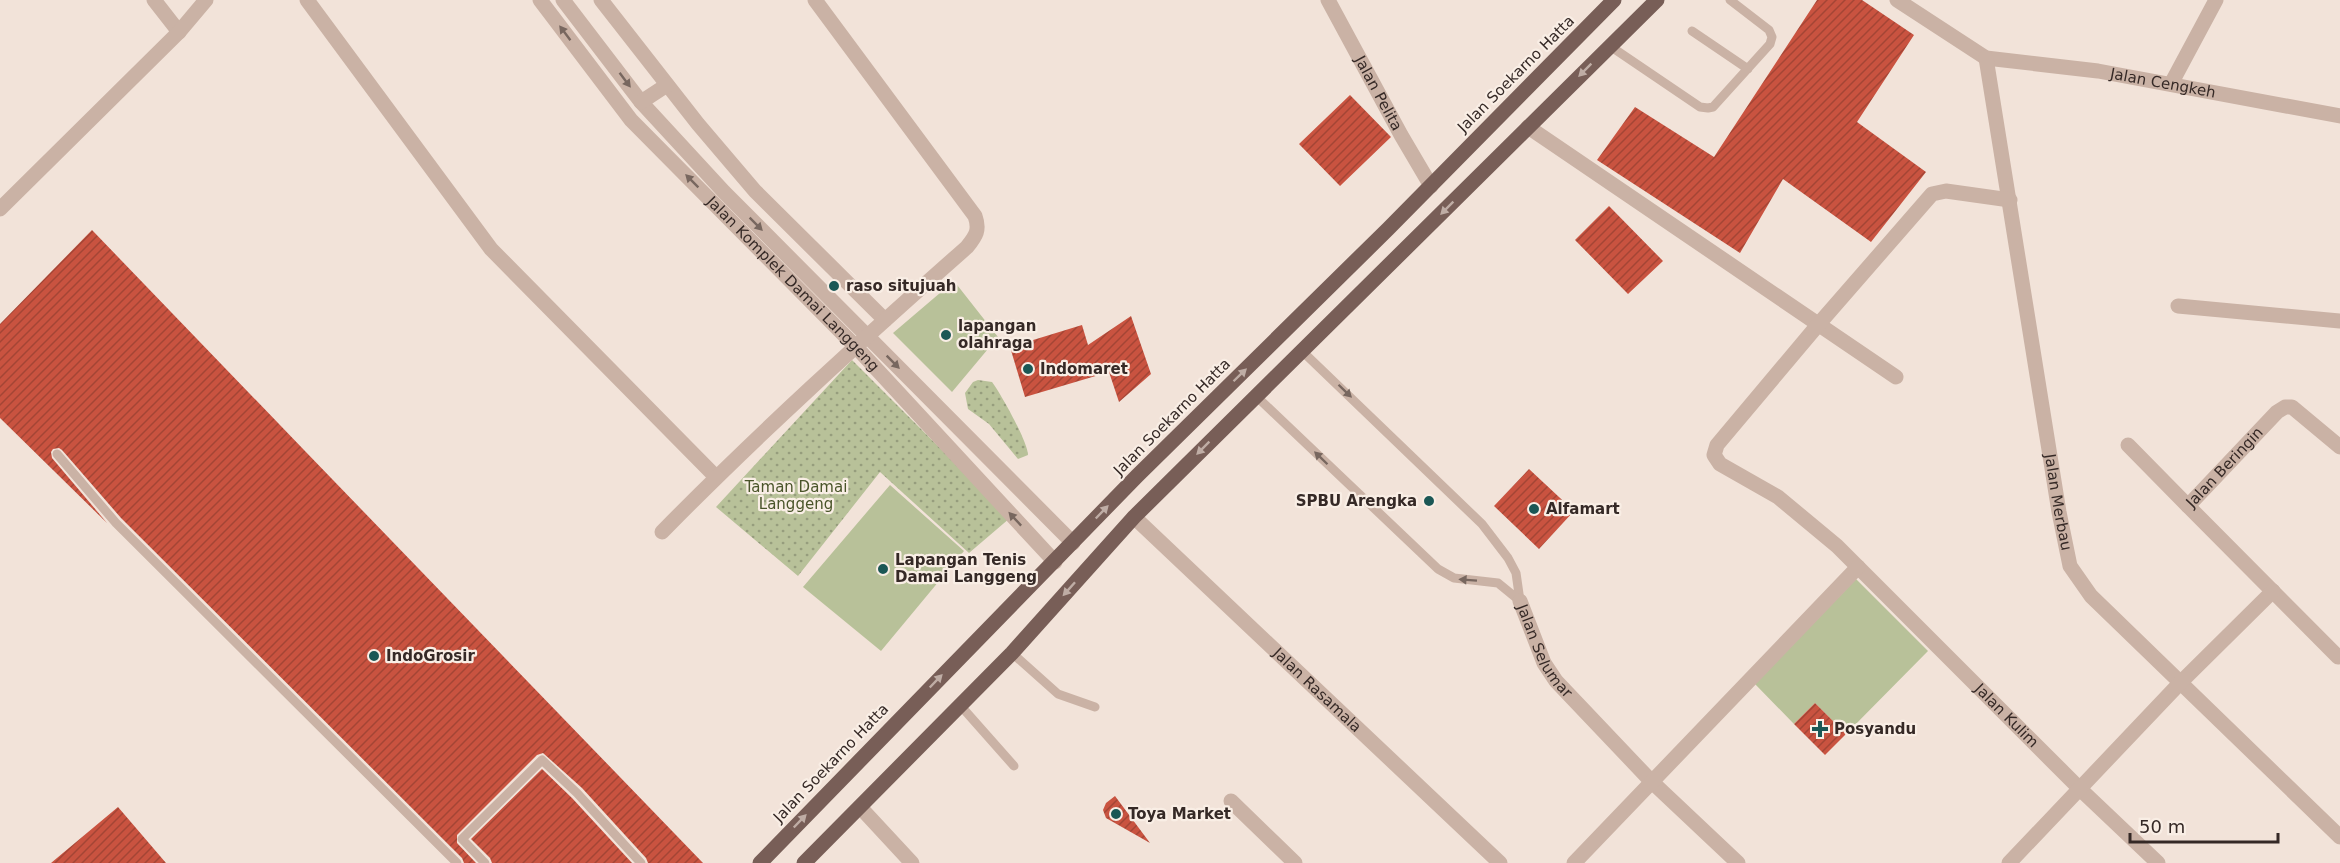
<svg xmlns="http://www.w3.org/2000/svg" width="2340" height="863" viewBox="0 0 2340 863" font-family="'DejaVu Sans',sans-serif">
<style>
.green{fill:url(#green-dots)}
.pitch{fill:#b8c199}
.building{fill:url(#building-hatch)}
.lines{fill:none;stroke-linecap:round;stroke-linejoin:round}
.lane{stroke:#cab2a5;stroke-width:9}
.street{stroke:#cab2a5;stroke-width:15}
.primary{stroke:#785e57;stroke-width:15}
.oneway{fill:#78675f}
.oneway2{fill:#bfada5}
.poi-dot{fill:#1b5755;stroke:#f9eee5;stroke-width:2}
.labels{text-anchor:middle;stroke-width:4.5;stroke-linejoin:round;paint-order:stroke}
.street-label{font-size:15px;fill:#352926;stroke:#f9eee5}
.poi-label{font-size:15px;font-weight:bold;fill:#352926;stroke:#f9eee5;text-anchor:start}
.park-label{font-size:15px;fill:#495429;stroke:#f9eee5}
</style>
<defs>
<pattern id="green-dots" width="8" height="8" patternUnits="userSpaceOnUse" patternTransform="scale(1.5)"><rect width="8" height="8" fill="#b8c199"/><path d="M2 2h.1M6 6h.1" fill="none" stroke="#969d7d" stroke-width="1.8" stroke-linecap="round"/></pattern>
<pattern id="building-hatch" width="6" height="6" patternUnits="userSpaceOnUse" patternTransform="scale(1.5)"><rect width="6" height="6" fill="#c95340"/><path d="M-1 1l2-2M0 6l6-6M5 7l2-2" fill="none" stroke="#a44535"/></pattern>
</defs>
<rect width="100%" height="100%" fill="#f2e3d9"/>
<path class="green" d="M852 360 1010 518 969 553 880 472 798 576 716 507Z
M978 380 992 382C1001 394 1028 442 1028 455L1018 459 989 424 968 409 965 393 973 382Z"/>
<path class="pitch" d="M954 281 998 337 952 392 893 333Z
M890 485 964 551 881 651 803 587Z
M1856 579 1928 651 1846 734 1815 703 1794 724 1755 684Z"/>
<path class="building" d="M1817 0H1862L1914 35 1857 122 1926 172 1871 242 1783 179 1740 253 1597 160 1635 107 1714 157Z
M1350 95 1391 137 1340 186 1299 144Z
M1609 206 1663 261 1628 294 1575 240Z
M92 230 304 450 703 863H648L646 858 582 788 543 753 537 755 457 835V843L476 863H464L462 858 121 518 62 450 59 448 53 449 51 452 52 458 107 523 0 418V324Z
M1131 316 1151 374 1119 402 1109 372 1025 397 1010 347 1082 325 1088 345Z
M1529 469 1574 511 1539 549 1494 506Z
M1815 703 1846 734 1825 755 1794 724Z
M542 769 572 798 632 863H492L490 858 471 839Z
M1115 796 1150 843 1106 818 1103 810 1106 803Z
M118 807 166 863H51Z"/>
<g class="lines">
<path class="lane" d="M1692 31 1748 69
M1610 46 1700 107 1708 108 1713 107 1770 44 1772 37 1769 30 1730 0
M1302 351 1482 524 1508 558 1516 573 1520 601
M1256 396 1438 569 1454 578 1498 583 1520 601
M57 454 116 523 457 863
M1012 653 1058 694 1095 707
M960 705 1014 766
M485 863 462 839 542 760 577 793 641 863"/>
<g class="street">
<path d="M154 0 179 32"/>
<path d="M307 0 491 249 716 477"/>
<path id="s1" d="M540 0 631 120 857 348 1055 562"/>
<path d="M563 0 641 102 724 192 1073 543"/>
<path d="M601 0 698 124 755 191 885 320"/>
<path id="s2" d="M1328 0 1401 135 1431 186"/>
<path id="s3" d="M1897 0 1986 58 2098 71 2340 116"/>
<path id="s4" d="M1986 58 2059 512 2070 566 2091 596 2340 837"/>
<path d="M2171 84 2216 0"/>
<path d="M641 102 667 85"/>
<path d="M1528 127 1896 377"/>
<path id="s5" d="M2010 200 1946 191 1932 194 1817 326 1717 445 1714 455 1720 464 1778 497 1837 546 2080 789 2158 863"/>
<path d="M0 209 179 32 206 0"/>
<path d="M2178 306 2340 321"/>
<path d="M2128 445 2188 506"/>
<path id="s6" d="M1134 517 1500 863"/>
<path d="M662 532C759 433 863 339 967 247 976 236 980 230 975 216L815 0"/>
<path id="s7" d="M1520 601 1544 663 1556 681 1651 781 1738 863"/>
<path id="s8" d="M2338 657 2188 506 2277 412 2285 407H2292L2340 447"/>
<path d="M1231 801 1295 863"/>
<path d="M860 807 912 863"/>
<path d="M1574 863 1858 567"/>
<path d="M2009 863 2180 683 2273 591"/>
</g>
<path class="primary" d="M760 863 1137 476 1388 229 1614 0
M804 863 1012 653 1134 517 1657 0"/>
</g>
<defs><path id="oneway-solid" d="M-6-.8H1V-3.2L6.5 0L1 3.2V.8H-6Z" transform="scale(1.5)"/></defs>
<g class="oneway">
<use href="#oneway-solid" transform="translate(565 33) rotate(-127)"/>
<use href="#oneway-solid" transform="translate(625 80) rotate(53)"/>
<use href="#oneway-solid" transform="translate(692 181) rotate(-135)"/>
<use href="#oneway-solid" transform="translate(756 224) rotate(45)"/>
<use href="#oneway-solid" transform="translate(893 362) rotate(45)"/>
<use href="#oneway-solid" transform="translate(1345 391) rotate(44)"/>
<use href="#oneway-solid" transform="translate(1321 458) rotate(-136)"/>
<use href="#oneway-solid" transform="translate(1015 519) rotate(-133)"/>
<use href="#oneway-solid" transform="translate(1468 580) rotate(-176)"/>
</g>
<g class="oneway2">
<use href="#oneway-solid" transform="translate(1585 70) rotate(135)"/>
<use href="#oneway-solid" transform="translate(1447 208) rotate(135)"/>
<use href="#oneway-solid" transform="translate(1240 375) rotate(-44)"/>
<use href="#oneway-solid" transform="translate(1203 448) rotate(135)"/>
<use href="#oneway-solid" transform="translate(1102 512) rotate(-46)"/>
<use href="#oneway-solid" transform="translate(1069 589) rotate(132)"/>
<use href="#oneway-solid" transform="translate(936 681) rotate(-46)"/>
<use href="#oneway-solid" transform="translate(800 821) rotate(-46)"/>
</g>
<g class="poi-dot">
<circle cx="834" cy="286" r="6"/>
<circle cx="946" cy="335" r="6"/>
<circle cx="1028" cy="369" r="6"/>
<circle cx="1429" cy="501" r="6"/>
<circle cx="1534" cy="509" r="6"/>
<circle cx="883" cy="569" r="6"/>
<circle cx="374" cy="656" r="6"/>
<path d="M1817 720h6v6h6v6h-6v6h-6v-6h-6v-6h6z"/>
<circle cx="1116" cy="814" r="6"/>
</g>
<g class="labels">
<g class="street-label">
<text transform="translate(1516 74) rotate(-45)" y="5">Jalan Soekarno Hatta</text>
<text dy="5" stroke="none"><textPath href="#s3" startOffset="285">Jalan Cengkeh</textPath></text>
<text dy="5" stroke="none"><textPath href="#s2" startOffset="106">Jalan Pelita</textPath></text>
<text dy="5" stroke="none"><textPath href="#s1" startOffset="381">Jalan Komplek Damai Langgeng</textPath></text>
<text transform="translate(1172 417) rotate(-45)" y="5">Jalan Soekarno Hatta</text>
<text dy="5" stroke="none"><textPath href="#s8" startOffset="266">Jalan Beringin</textPath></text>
<text dy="5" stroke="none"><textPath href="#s4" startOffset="450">Jalan Merbau</textPath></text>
<text dy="5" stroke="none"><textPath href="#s7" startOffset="56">Jalan Selumar</textPath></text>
<text dy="5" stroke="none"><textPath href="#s6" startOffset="252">Jalan Rasamala</textPath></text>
<text dy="5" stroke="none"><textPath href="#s5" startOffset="814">Jalan Kulim</textPath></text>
<text transform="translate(831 763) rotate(-46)" y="5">Jalan Soekarno Hatta</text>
</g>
<g class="poi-label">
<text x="846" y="291">raso situjuah</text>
<text x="958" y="331">lapangan<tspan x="958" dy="17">olahraga</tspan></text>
<text x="1040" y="374">Indomaret</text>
<text x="1417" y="506" text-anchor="end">SPBU Arengka</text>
<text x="1546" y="514">Alfamart</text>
<text x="895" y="565">Lapangan Tenis<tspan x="895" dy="17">Damai Langgeng</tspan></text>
<text x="386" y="661">IndoGrosir</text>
<text x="1834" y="734">Posyandu</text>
<text x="1128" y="819">Toya Market</text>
</g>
<g class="park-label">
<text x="796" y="492">Taman Damai<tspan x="796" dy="17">Langgeng</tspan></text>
</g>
</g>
<path d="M2130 833v9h148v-9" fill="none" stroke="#352926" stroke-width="3"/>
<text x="2139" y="833" font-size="18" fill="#352926" stroke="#f9eee5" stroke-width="4.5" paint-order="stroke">50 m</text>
</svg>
